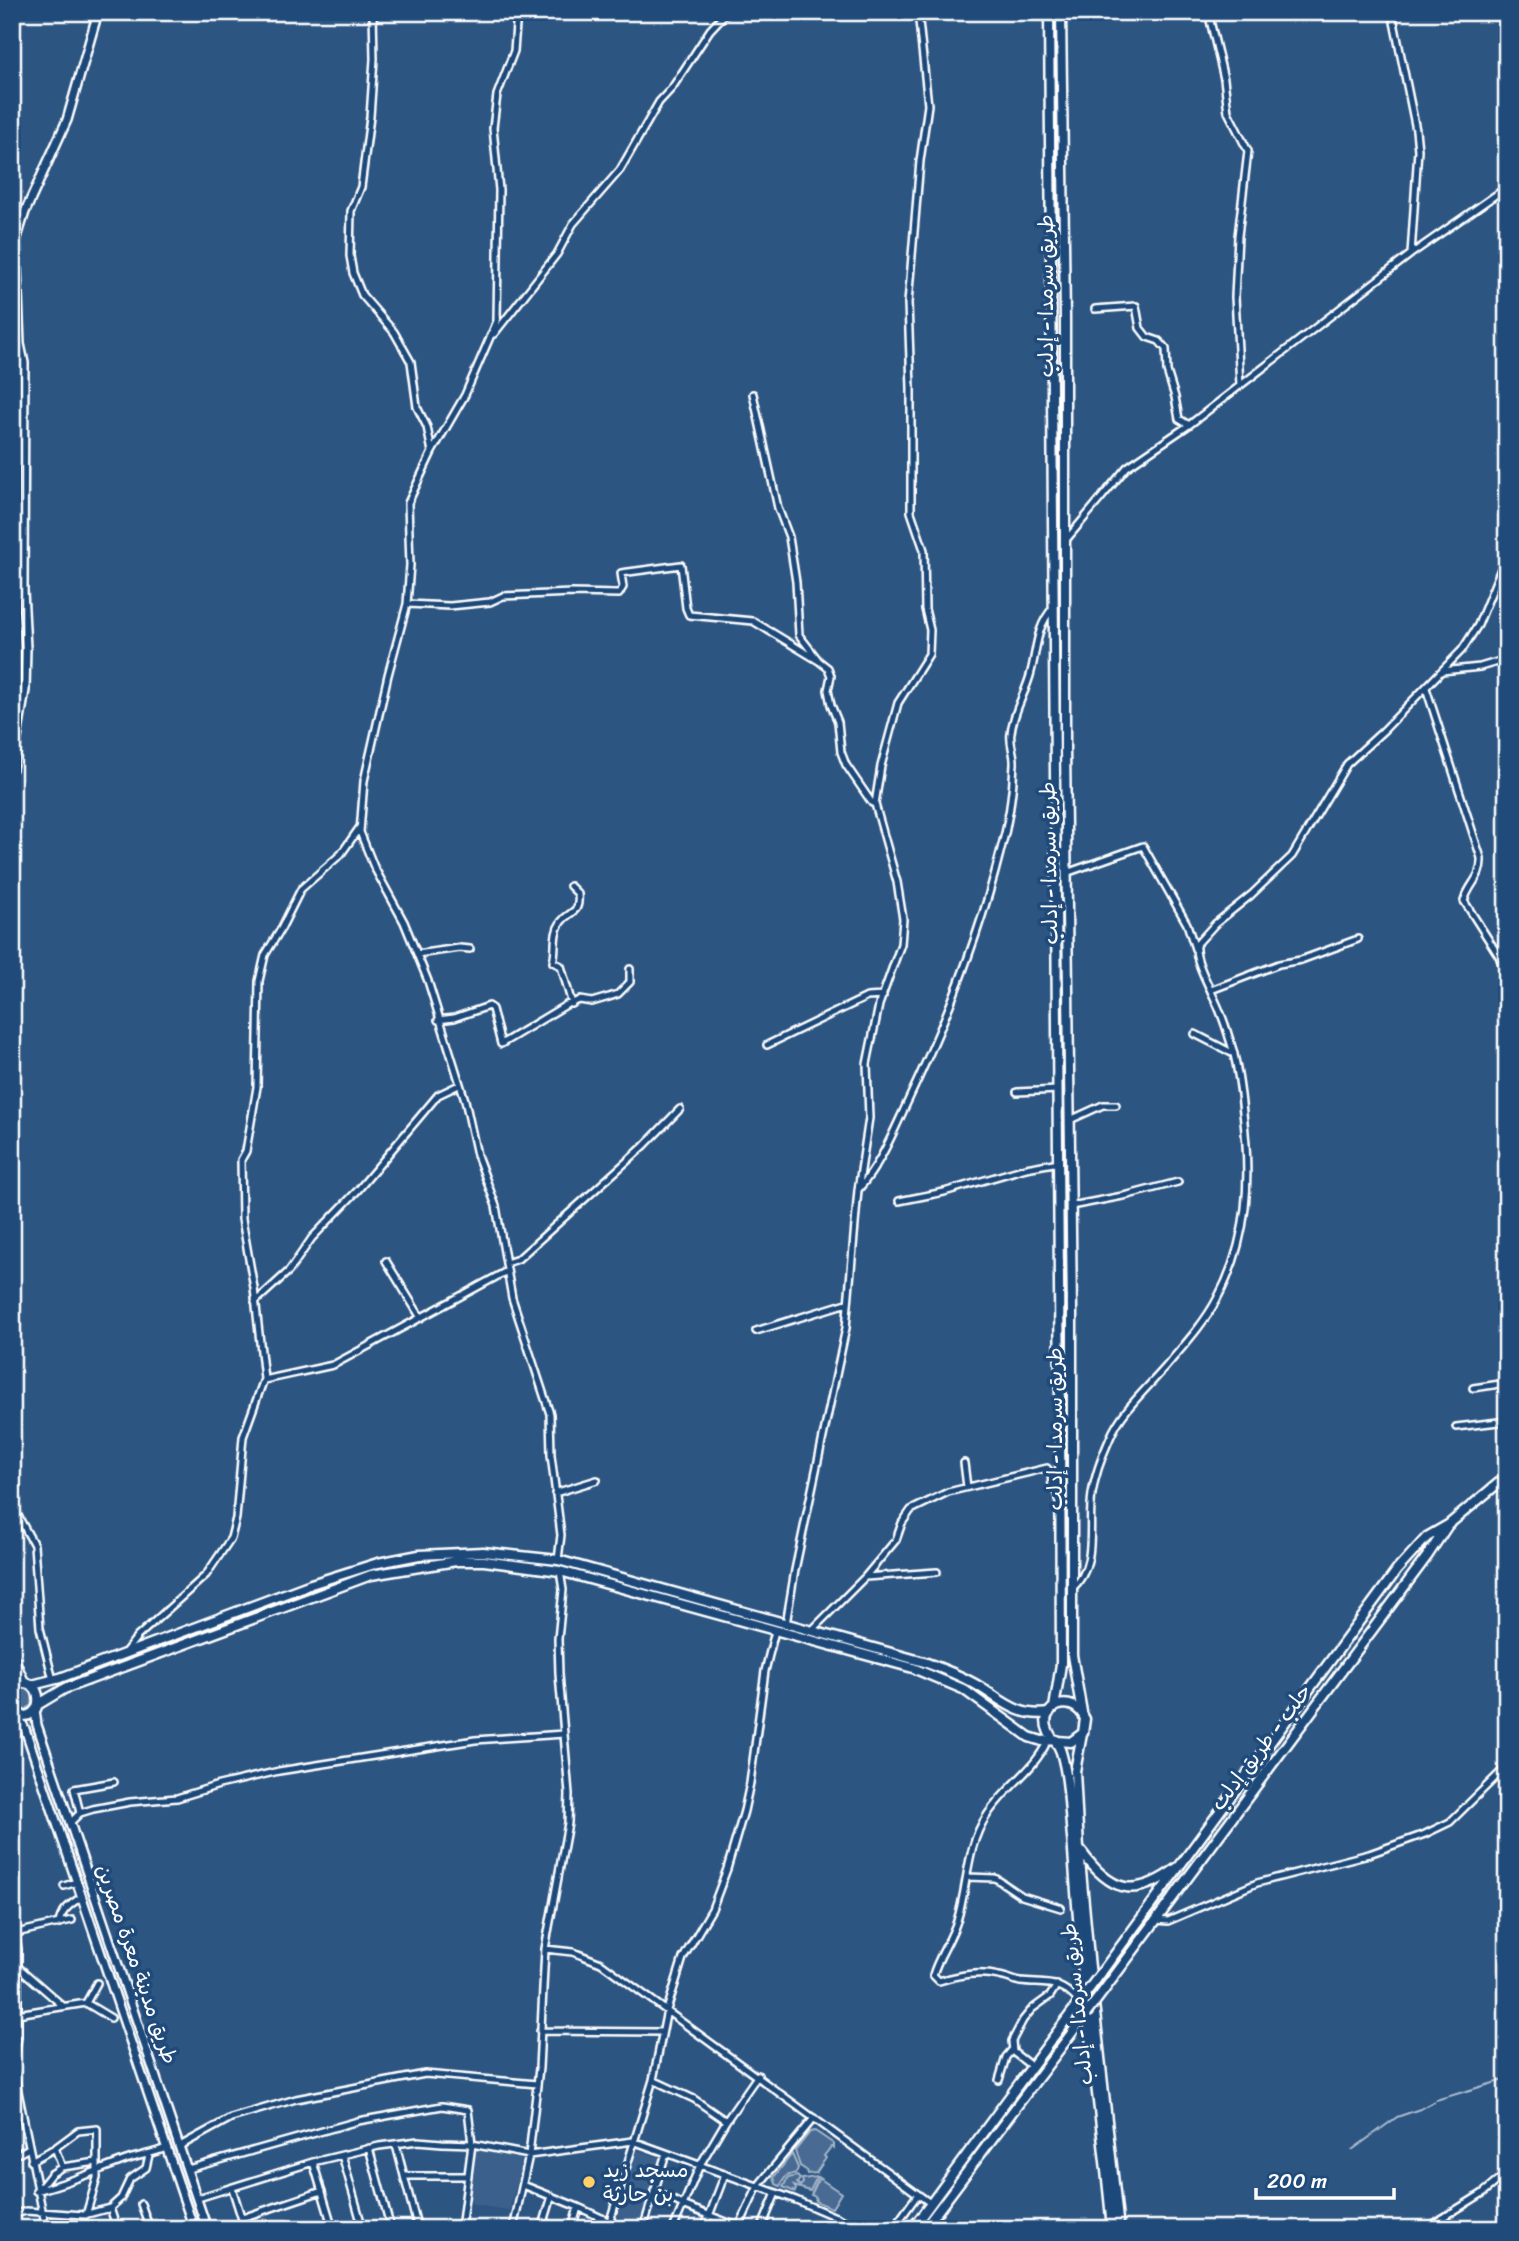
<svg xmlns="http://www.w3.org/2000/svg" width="1519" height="2241" viewBox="0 0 1519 2241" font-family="Sriracha,'Playpen Sans Arabic',sans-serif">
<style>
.built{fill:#3b618b}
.green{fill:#486b92;stroke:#a4b5c8;stroke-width:2}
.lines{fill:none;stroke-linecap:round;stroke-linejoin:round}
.stream{stroke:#acbcce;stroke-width:2}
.minor-casing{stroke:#fff;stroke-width:10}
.secondary-casing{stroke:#fff;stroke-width:12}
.primary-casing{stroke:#fff;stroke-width:13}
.trunk-casing{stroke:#fff;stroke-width:13}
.minor{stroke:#1f4a7a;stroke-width:5}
.secondary{stroke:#1f4a7a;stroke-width:7}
.primary{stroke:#1f4a7a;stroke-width:8}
.trunk{stroke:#1f4a7a;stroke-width:8}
.primary-bridge-casing{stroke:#fff;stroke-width:13;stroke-linecap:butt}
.primary-bridge{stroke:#1f4a7a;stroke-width:8}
.poi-dot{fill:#ffd166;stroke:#1f4a7a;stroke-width:2.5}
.labels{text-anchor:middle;stroke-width:7;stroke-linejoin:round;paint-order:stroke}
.street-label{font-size:21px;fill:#fff;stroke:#1f4a7a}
.poi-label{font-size:21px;fill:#fff;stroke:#1f4a7a;text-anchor:start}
</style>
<rect width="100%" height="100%" fill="#2c5582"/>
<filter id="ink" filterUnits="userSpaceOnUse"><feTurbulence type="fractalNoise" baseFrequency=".0143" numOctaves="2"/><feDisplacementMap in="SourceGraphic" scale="14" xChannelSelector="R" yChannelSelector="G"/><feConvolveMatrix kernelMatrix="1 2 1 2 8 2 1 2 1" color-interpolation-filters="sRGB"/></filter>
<g filter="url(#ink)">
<path class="built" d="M476 2149 520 2158 522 2164 509 2211 473 2204 470 2198Z
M637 2150 663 2159 638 2226 614 2214Z"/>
<path class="green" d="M11 1699a11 11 0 1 1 22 0a11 11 0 1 1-22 0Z
M13 2078 25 2145 16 2150H12Z
M815 2131 834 2144V2148L831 2147 824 2156 826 2158 816 2173 807 2174 806 2170 800 2166 795 2151 810 2132Z
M792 2154 798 2168 796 2173 786 2176 780 2186 776 2184 774 2177Z
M797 2176 800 2179 797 2183 800 2186 803 2183 802 2179 817 2177 810 2191 794 2186 796 2189 795 2192 783 2187 788 2178Z
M819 2178 841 2193 832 2208 815 2201 816 2197 811 2195Z"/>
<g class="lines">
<path class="stream" d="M1352 2150 1397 2117 1420 2109 1436 2100 1507 2079"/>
<defs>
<path id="minor" d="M373 12 374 59 370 117 361 187 351 211 350 256 353 273 362 295 394 332 411 362 417 407 427 427 432 452
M517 12 514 51 497 95 493 128 499 190 497 321 465 395 432 452 408 503 410 565 407 604 388 675 364 781 360 832 374 867 404 922 428 981 465 1100 477 1155 496 1206 512 1298 550 1414 551 1455 561 1535 558 1560
M743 12H748
M1208 12 1224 79 1228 112 1248 151 1238 236 1235 297 1240 385
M1392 12 1416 130 1418 150 1411 254
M1095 309 1136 306 1140 328 1147 337 1159 341 1166 349 1167 371 1175 397 1179 419 1189 425
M494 334 557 254 573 224 620 170 659 102 672 88 710 30 724 15 733 12
M753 394 778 508 789 537 796 582 799 635 819 661 828 668 831 676 828 690 831 705 838 722 841 752 846 765 872 803 875 804
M1066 540 1127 467 1189 425 1411 254 1507 187
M407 604 450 606 490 602 503 596 572 593 619 594 623 587 621 573 681 565 686 608 689 615 753 621 819 661
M1442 671 1480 667 1507 659
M1426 688 1481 858C1482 878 1470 882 1464 901L1499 956 1507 978
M1066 873 1143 846 1187 924 1195 949
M570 886 578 894C580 915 571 909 561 922 552 935 557 948 553 962L561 966 572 1004
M417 954 459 948 470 949
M1211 990 1279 964 1301 960 1358 939
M438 1020 454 1018 489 1006 492 1009 501 1044 566 1005 580 1000 592 1002 609 997 618 994 630 982V969
M1195 1034 1234 1054
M767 1045 867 997 883 996
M1017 1092 1058 1090
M1070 1120 1103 1105H1116
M858 1190C881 1163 892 1135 907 1103 944 1025 979 937 1000 853 1008 825 1013 793 1014 764 1015 754 1009 743 1011 733 1013 711 1026 693 1031 672 1037 649 1036 627 1053 608
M899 1201 944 1192 1026 1168 1059 1162
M1071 1206 1128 1195 1178 1182
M386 1261 421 1318
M506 1263 518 1259 644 1146 680 1109
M255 1302 289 1271 312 1238 358 1190 438 1095 459 1085
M756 1331 847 1303
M264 1380 333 1365 507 1271
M1473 1388 1507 1383
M1505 1401H1507
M1456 1427 1507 1421
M964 1463 967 1487
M555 1493 597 1480
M12 1505 34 1545 40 1628 53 1680
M865 1577 896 1540 902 1523 911 1510 948 1492 1047 1468 1051 1473 1052 1486 1060 1497
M1072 1589C1099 1564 1087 1526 1092 1494 1095 1474 1102 1456 1110 1438 1122 1409 1149 1387 1169 1363 1186 1343 1205 1322 1217 1299 1249 1240 1251 1178 1243 1113 1241 1092 1238 1070 1233 1050 1229 1038 1226 1026 1221 1014 1215 996 1194 963 1196 945L1215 924 1251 895 1292 856 1347 764 1384 730 1462 650 1478 625 1507 554
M786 1624 795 1570 846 1328 858 1190 869 1118 867 1064 879 1005 901 944 903 919 897 882 875 804 881 766 898 703 929 654 930 630 925 609 924 550 911 512V388L908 303 920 161 928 105 918 12
M811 1631 865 1577 937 1572
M126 1651 137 1637 206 1575 231 1538 236 1518 243 1437 264 1379 254 1288 242 1219 241 1160 246 1151 257 1087 259 981 265 955 281 929 301 889 341 854 360 827
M1047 1742C1033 1772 1003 1789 986 1817 966 1847 968 1887 957 1921 951 1940 938 1957 933 1975L939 1981C959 1975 978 1971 999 1976 1006 1977 1012 1980 1020 1982 1047 1985 1059 1979 1079 2002
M80 1813 74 1789 114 1782
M70 1823 80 1813 93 1809 130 1802 177 1798 219 1785 279 1771 475 1740 564 1734
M968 1877 995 1878 1022 1896 1061 1908
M64 1886 77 1882
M12 1912 18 1949V2037L13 2067 46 2229
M1156 1920 1168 1921 1257 1883 1369 1854 1425 1834 1450 1822 1507 1766
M59 1924C60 1912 71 1903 82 1897
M16 1933 72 1920
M545 1949 573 1952 601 1963 930 2203
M17 1966 63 2006
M86 2003 97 1983
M17 2014 86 2003 111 2018
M540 2031 662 2032
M1031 2066 1013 2052 1012 2041 1023 2020 1032 2009 1050 1996 1057 1985
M653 2080 694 2099 726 2121 700 2165 673 2229
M999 2080 1006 2057 1012 2050
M726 2121 758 2075
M396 2145 404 2176
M180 2146 231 2118 296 2099 425 2074 537 2084
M55 2148 78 2131 97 2129V2178L86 2215
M369 2148 391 2229
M12 2152 20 2153 29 2148
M342 2155 363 2229
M31 2161 55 2148 62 2167 51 2174 39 2189
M313 2162 333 2229
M62 2167 97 2162
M188 2169 358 2121 442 2106 468 2110 472 2144 461 2229
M523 2185 578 2207 625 2229
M232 2188 245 2229
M36 2191C69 2183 98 2170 129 2159 142 2155 154 2153 166 2148
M654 2191 683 2205 739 2227
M198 2198 313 2162 379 2146 418 2141 442 2143 472 2144 529 2155 633 2141 796 2200 864 2229
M141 2204 150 2229
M110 2208 117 2229
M12 2215 26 2211 84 2215 110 2208 121 2198 130 2179 146 2168 149 2155
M242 2218 322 2191
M610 2221 653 2080 667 2010 683 1958 712 1909 727 1869 744 1811 750 1783 765 1671 775 1631
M314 2229 331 2223
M418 2229 404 2176H468
M513 2229 529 2155 539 2068 545 1949 568 1823 569 1794 559 1674 558 1639 563 1590 560 1571
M542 2229 552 2196
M572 2229 578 2207
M599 2229 602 2218
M643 2229 666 2153
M704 2229 725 2174
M738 2229 758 2186 814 2118
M761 2229 776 2193
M829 2229 837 2217
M893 2229 918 2194
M1425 2229 1483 2193 1507 2173"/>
<path id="secondary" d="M12 769 25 690 26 648 23 590 24 363 20 344 16 241 25 212 67 120 98 12
M12 1654 25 1683
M35 1710 37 1725 207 2229
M18 1716 25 1729 194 2229"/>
<path id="primary" d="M32 1685 60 1678 311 1584 378 1563 419 1555 483 1552 558 1560 924 1662C941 1668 959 1675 975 1684 1001 1699 1017 1718 1049 1713
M12 1686C47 1669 47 1730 12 1713
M39 1704 64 1689 371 1575 456 1561H484L560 1571 913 1668 963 1689 1029 1737 1042 1741 1056 1740
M1101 1973 1397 1570 1427 1537 1448 1525 1507 1476
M1104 1990 1428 1555 1448 1525
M912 2229 1083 1997
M924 2229 1086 2014"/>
<path id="trunk" d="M1049 12 1060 1408 1061 1664 1054 1708
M1061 12 1065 317V748L1072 1311V1655L1082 1712
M1082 1734 1075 1771 1079 1849 1089 1958 1119 2229
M1057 1741 1071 1742 1083 1733 1085 1719C1073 1692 1038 1706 1048 1730 1051 1740 1058 1741 1061 1752 1069 1779 1069 1808 1072 1837 1075 1879 1078 1922 1082 1964 1091 2052 1104 2140 1112 2229
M1081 1851C1111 1893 1135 1899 1177 1868"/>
</defs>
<use href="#minor" class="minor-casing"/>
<use href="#secondary" class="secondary-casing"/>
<use href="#primary" class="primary-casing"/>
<use href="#trunk" class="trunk-casing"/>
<use href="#minor" class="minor"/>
<use href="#secondary" class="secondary"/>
<use href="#primary" class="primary"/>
<use href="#trunk" class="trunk"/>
<defs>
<path id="primary-bridge" d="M1083 1997 1101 1973
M1086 2014 1104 1990"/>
</defs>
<use href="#primary-bridge" class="primary-bridge-casing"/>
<use href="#primary-bridge" class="primary-bridge"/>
</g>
</g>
<circle class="poi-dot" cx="589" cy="2182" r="7"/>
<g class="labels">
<g class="street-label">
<text transform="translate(1046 296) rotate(-90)" y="7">طريق سرمدا - إدلب</text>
<text transform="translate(1049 863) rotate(-91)" y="7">طريق سرمدا - إدلب</text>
<text transform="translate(1055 1429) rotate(-90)" y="7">طريق سرمدا - إدلب</text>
<text transform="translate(1261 1747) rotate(-53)" y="7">حلب - طريق إدلب</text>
<text transform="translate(137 1964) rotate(71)" y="7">طريق مدينة معرة مصرين</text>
<text transform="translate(1077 2004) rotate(-96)" y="7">طريق سرمدا - إدلب</text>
</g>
<g class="poi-label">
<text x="603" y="2177">مسجد زيد<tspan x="603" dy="24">بن حارثة</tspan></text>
</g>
</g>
<rect width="1519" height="2241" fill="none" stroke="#1f4a7a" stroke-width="42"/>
<rect x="21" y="21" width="1477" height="2199" fill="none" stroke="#fff" stroke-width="2.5" filter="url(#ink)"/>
<path d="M1256 2188v10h138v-10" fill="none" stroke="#ffffff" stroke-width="3.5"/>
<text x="1267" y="2188" font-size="21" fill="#ffffff" stroke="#1f4a7a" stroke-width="5" paint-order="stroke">200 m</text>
</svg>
